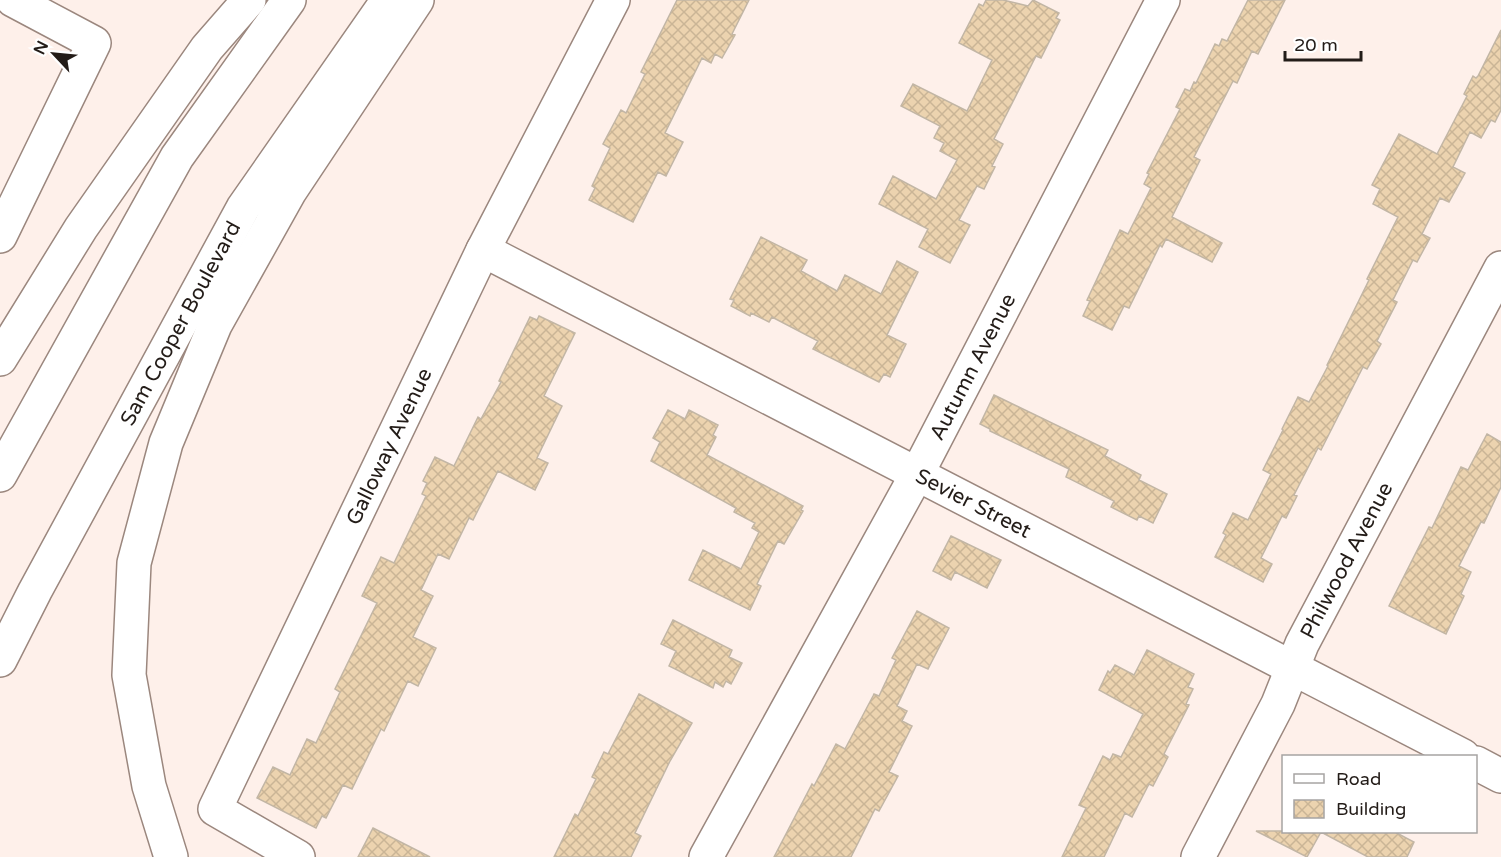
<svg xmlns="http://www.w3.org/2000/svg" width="1501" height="857" viewBox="0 0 1501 857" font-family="'Varela Round',sans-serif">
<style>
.building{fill:url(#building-cross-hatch);stroke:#c2b6a5;stroke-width:1.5}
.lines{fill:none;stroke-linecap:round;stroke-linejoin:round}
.minor-casing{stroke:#9b877e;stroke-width:36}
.highway-casing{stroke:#9b877e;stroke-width:36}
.minor{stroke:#fff;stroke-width:33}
.highway{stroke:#fff;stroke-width:33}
.labels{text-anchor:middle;stroke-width:6;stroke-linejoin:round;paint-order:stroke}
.street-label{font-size:21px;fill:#231c18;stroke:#fff}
</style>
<defs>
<pattern id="building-cross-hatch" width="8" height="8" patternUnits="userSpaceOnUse" patternTransform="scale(1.5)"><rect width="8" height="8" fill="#ecd3af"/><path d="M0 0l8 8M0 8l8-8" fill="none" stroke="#cab596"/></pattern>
</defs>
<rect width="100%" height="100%" fill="#fef0ea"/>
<path class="building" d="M677 0H749L732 34 735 35 722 58 715 54 711 63 702 58 665 133 683 142 666 176 658 172 633 222 589 200 595 188 592 186 610 148 603 144 621 110 626 113 645 74 641 72Z
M986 0H1003L1028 6 1033 0 1059 13 1056 18 1060 20 1041 58 1036 56 994 139 1003 144 992 166 995 167 984 189 977 186 959 220 970 225 950 263 919 247 928 229 879 204 893 176 936 199 957 160 940 151 944 143 934 138 940 126 901 106 913 84 967 111 992 60 959 43 979 4 983 6Z
M1248 0H1285L1258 54 1252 51 1237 83 1233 81 1194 157 1200 160 1172 217 1222 243 1212 262 1166 239 1162 247 1160 245 1129 308 1124 306 1112 330 1083 316 1090 301 1087 300 1120 230 1128 234 1151 188 1144 184 1149 174 1147 173 1180 109 1176 107 1185 89 1190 91 1194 82 1196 83 1215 44 1219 46 1222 39 1227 41Z
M1501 30V110L1495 122 1491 120 1481 138 1470 132 1453 167 1465 173 1449 202 1440 198 1422 234 1430 238 1417 262 1413 260 1393 300 1397 302 1377 341 1381 344 1367 369 1363 367 1321 450 1318 448 1294 495 1297 496 1286 518 1282 516 1261 558 1272 564 1263 582 1215 557 1226 535 1223 533 1233 513 1248 520 1271 474 1263 470 1283 430 1282 429 1298 397 1309 402 1328 366 1327 365 1369 280 1367 279 1398 217 1373 204 1380 189 1372 185 1399 134 1437 154 1467 96 1464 94 1473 76 1476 78 1478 76Z
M761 237 807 260 801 271 837 291 845 275 881 294 897 261 918 272 887 335 906 344 890 377 884 374 879 382 813 349 818 341 772 317 769 322 751 313 750 316 731 306 734 300 730 299Z
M539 316 575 333 544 396 562 406 537 458 548 463 535 490 498 471 473 520 469 518 449 559 438 554 421 590 433 596 413 637 436 648 418 686 408 681 384 731 381 729 352 789 343 785 326 818 322 816 316 828 257 798 273 767 290 775 307 739 316 743 340 692 335 689 377 603 362 596 381 557 394 563 426 496 422 494 427 483 423 481 435 457 454 466 478 417 481 419 501 382 499 381 530 317 537 320Z
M994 395 1108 450 1105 456 1141 475 1139 480 1167 494 1153 523 1139 516 1137 520 1111 507 1114 501 1066 477 1069 469 990 431V429L980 424Z
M668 410 685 419 689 410 718 425 713 435 716 437 707 455 803 506 801 510 803 511 784 544 778 541 757 584 761 586 750 610 689 580 703 550 741 569 759 532 752 528 755 523 734 512 736 508 651 461 660 442 653 438Z
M1487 434 1501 442V487L1484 523 1481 522 1459 566 1471 572 1461 594 1464 596 1446 634 1389 606 1429 527 1432 528 1461 467 1468 470Z
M951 536 1001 560 987 588 955 572 951 580 933 571Z
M917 611 949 628 928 669 917 664 897 706 907 711 902 721 912 726 889 772 898 776 879 811 875 809 851 857H774L812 784 814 786 836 744 845 749 873 696 874 694 879 696 896 660 892 658Z
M673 620 732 650 729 657 742 663 731 684 726 681 723 687 715 682 713 688 669 666 676 651 661 644Z
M1147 650 1194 674 1188 687 1193 689 1186 704 1189 705 1164 754 1168 757 1153 786 1149 784 1132 817 1125 813 1104 857H1062L1086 808 1079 805 1103 756 1110 760 1113 754 1121 757 1143 714 1099 690 1108 671 1110 673 1115 665 1134 675Z
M639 694 692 723 670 761 635 833 641 836 631 857H554L575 814 578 816 596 779 592 777 604 752 608 754Z
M373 828 430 857H358Z
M1256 831H1393L1414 842 1407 857H1368L1321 832 1307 857Z"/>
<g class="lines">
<defs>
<g id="minor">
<path d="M0 236 94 43 13 0"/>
<path id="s1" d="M483 250 1463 756"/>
<path d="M1476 763 1501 776"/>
<path id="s2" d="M298 857 215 809 483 250 613 0"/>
<path id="s3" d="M706 857 917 474 1163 0"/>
<path id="s4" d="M1198 857 1278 704 1302 644 1501 268"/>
</g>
<g id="highway">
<path d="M0 359 81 228 207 48 249 0"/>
<path d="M0 475 177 157 289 0"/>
<path id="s5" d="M0 660 35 591 243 208 388 0"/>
<path d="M171 857 149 786 129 675 134 563 166 443 215 325 290 191 417 0"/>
</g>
</defs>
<use href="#minor" class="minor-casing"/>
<use href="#highway" class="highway-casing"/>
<use href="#minor" class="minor"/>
<use href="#highway" class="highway"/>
</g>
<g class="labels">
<g class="street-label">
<text dy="7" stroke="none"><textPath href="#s5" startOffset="382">Sam Cooper Boulevard</textPath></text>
<text dy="7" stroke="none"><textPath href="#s3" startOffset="558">Autumn Avenue</textPath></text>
<text dy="7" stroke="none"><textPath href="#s2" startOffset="498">Galloway Avenue</textPath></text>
<text dy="7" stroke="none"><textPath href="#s1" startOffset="552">Sevier Street</textPath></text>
<text dy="7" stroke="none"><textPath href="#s4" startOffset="332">Philwood Avenue</textPath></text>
</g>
</g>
<rect x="1282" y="755" width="195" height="78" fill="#ffffff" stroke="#a7a4a3" stroke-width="1.5"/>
<rect x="1294" y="774" width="30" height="9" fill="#ffffff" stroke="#a7a4a3" stroke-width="1.5"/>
<text x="1336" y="785" font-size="18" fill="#231c18">Road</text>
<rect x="1294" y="800" width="30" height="18" fill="url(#building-cross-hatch)" stroke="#a7a4a3" stroke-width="1.5"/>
<text x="1336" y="815" font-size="18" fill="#231c18">Building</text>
<g transform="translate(54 54) rotate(296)" stroke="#ffffff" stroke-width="4.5" paint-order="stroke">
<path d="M0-4.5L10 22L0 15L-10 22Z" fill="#231c18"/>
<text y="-9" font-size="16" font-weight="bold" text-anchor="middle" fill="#231c18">N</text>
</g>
<path d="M1285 51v9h76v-9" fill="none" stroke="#231c18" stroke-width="3"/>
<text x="1294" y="51" font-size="18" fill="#231c18" stroke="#ffffff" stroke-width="4.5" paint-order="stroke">20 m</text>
</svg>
